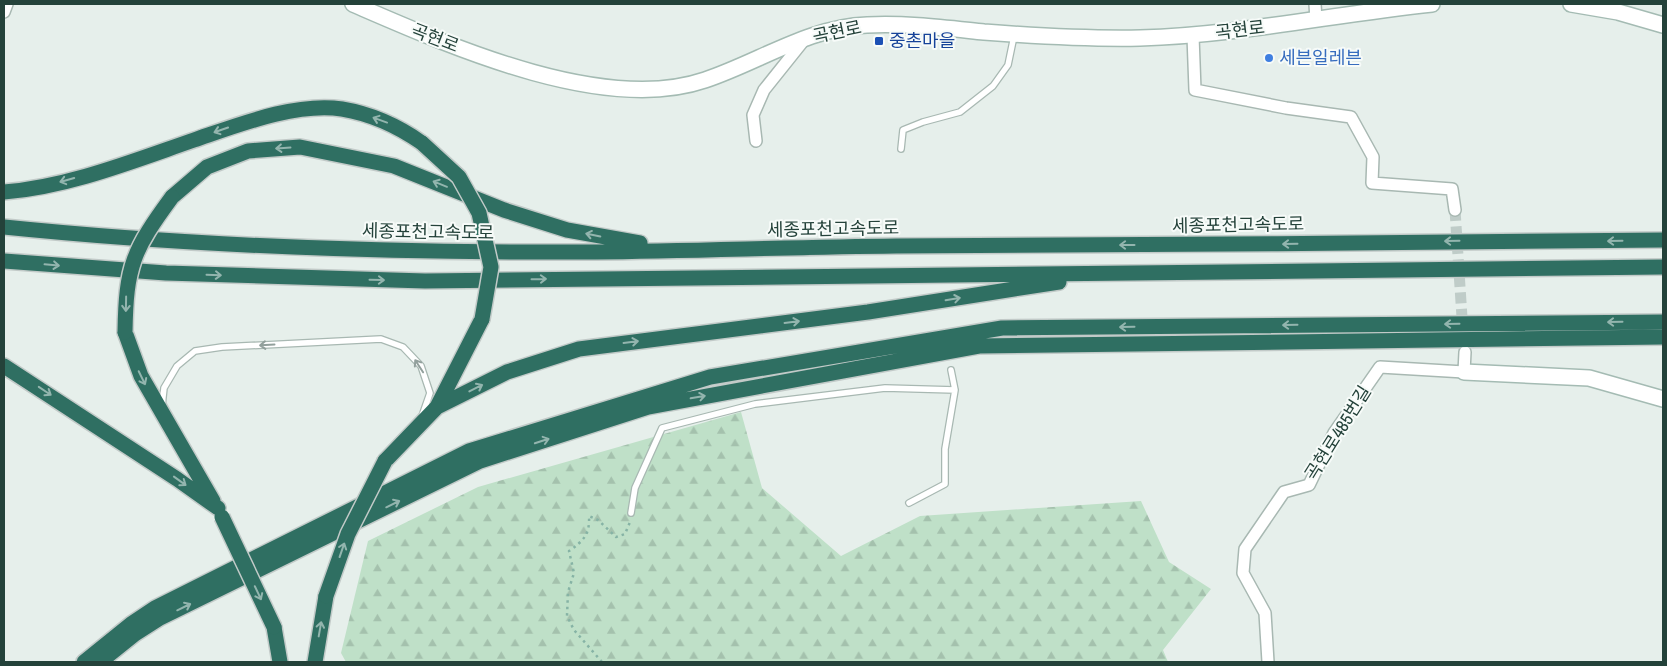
<svg xmlns="http://www.w3.org/2000/svg" width="1667" height="666" viewBox="0 0 1667 666" font-family="'Archivo Narrow','Noto Sans KR',sans-serif">
<style>
.forest{fill:url(#forest-firs)}
.lines{fill:none;stroke-linecap:round;stroke-linejoin:round}
.street-tunnel{stroke:#bfccc8;stroke-width:11;stroke-dasharray:11 5.5;stroke-linecap:butt}
.lane-casing{stroke:#a8b8b2;stroke-width:8}
.street-casing{stroke:#a8b8b2;stroke-width:14}
.secondary-casing{stroke:#a4bbb3;stroke-width:18}
.highway-casing{stroke:#c2cac8;stroke-width:18}
.path{stroke:#86b3a5;stroke-width:2.5;stroke-dasharray:2.5 4;stroke-linecap:butt}
.lane{stroke:#fff;stroke-width:5.5}
.street{stroke:#fff;stroke-width:11}
.secondary{stroke:#fff;stroke-width:15}
.highway{stroke:#2f6f62;stroke-width:15}
.highway-bridge-casing{stroke:#c2cac8;stroke-width:18;stroke-linecap:butt}
.highway-bridge{stroke:#2f6f62;stroke-width:15}
.oneway{stroke:#93b5ae}
.oneway2{stroke:#92a09c}
.transit-dot{fill:#1a4fb4;stroke:#f7fbf9;stroke-width:2}
.shop-dot{fill:#3f7fe0;stroke:#f7fbf9;stroke-width:2}
.labels{text-anchor:middle;stroke-width:4;stroke-linejoin:round;paint-order:stroke}
.street-label{font-size:18px;fill:#24423a;stroke:#f7fbf9}
.transit-label{font-size:18px;fill:#164399;stroke:#f7fbf9;text-anchor:start}
.shop-label{font-size:18px;fill:#366cbe;stroke:#f7fbf9;text-anchor:start}
</style>
<defs>
<pattern id="forest-firs" width="22" height="20" patternUnits="userSpaceOnUse" patternTransform="scale(1.25)"><rect width="22" height="20" fill="#bfe0c8"/><path d="M5 1l3.5 6h-7zM16 11l3.5 6h-7z" fill="#a4c1ad"/></pattern>
</defs>
<rect width="100%" height="100%" fill="#e6efeb"/>
<path class="forest" d="M741 412 762 488 841 556 920 516 1141 501 1169 562 1211 589 1163 650 1168 662H346L341 653 368 541 478 487Z"/>
<g class="lines">
<path class="street-tunnel" d="M1455 210 1464 348"/>
<defs>
<path id="lane" d="M901 149 903 130 923 122 960 112 993 86 1008 65 1014 36
M162 406 164 388 177 366 195 351 222 347 381 339 403 347 421 366 430 393 422 416
M909 503 945 484V449L955 390
M631 513 635 488 662 428 755 404 885 388 955 390 951 370"/>
<path id="street" d="M1315 4 1316 20
M4 12 7 4
M1193 36 1195 90 1286 108 1351 117 1373 157 1372 183 1452 189 1455 210
M756 141 753 115 764 90 804 40
M1268 662 1265 613 1243 573 1245 549 1284 492 1309 485 1334 433 1380 367 1464 372 1465 352"/>
<path id="secondary" d="M353 4C448 45 603 115 705 80 759 62 809 27 867 25 906 23 945 28 984 32 1036 36 1088 39 1140 38 1239 35 1335 14 1432 4
M1571 4 1618 12 1663 25
M1464 372 1589 378 1663 399"/>
<path id="highway" d="M4 192C68 187 133 161 194 140 238 125 296 102 342 109 372 114 398 126 422 143
M172 197 207 167 248 151 300 147 394 166 504 210 567 230 640 243
M4 227C200 247 398 253 595 252 695 251 796 247 896 246 1152 244 1407 244 1663 240
M4 261 166 273 425 281 1663 267
M125 332 141 376 213 501
M4 366 177 479 218 508
M437 407 482 319
M385 461 437 407 507 372 579 349 868 312 1059 282
M274 627 280 662
M84 662 131 624 155 608 469 451 710 377 1002 328 1663 322
M100 662 135 634 160 618 480 461 648 407 979 346 1663 337
M315 662 326 596"/>
</defs>
<use href="#lane" class="lane-casing"/>
<use href="#street" class="street-casing"/>
<use href="#secondary" class="secondary-casing"/>
<use href="#highway" class="highway-casing"/>
<path class="path" d="M602 662 574 630 567 616 568 592 574 573 569 551C583 541 590 535 589 516L598 520 616 537 625 534 630 522"/>
<use href="#lane" class="lane"/>
<use href="#street" class="street"/>
<use href="#secondary" class="secondary"/>
<use href="#highway" class="highway"/>
<defs>
<path id="highway-bridge" d="M422 143 459 177 479 213 491 267 482 319
M125 332C126 266 133 250 172 197
M222 517 274 627
M326 596 348 534 385 461"/>
</defs>
<use href="#highway-bridge" class="highway-bridge-casing"/>
<use href="#highway-bridge" class="highway-bridge"/>
</g>
<defs><path id="oneway-shaft" d="M-6 0H5M1.5-3L5.5 0L1.5 3" fill="none" stroke-width="1.6" stroke-linecap="round" stroke-linejoin="round" transform="scale(1.25)"/></defs>
<g class="oneway">
<use href="#oneway-shaft" transform="translate(380 120) rotate(-160)"/>
<use href="#oneway-shaft" transform="translate(221 130) rotate(161)"/>
<use href="#oneway-shaft" transform="translate(283 148) rotate(176)"/>
<use href="#oneway-shaft" transform="translate(67 180) rotate(164)"/>
<use href="#oneway-shaft" transform="translate(440 184) rotate(-158)"/>
<use href="#oneway-shaft" transform="translate(593 235) rotate(-168)"/>
<use href="#oneway-shaft" transform="translate(1452 241) rotate(179)"/>
<use href="#oneway-shaft" transform="translate(1615 241) rotate(179)"/>
<use href="#oneway-shaft" transform="translate(1290 244) rotate(179)"/>
<use href="#oneway-shaft" transform="translate(1127 245) rotate(180)"/>
<use href="#oneway-shaft" transform="translate(52 265) rotate(5)"/>
<use href="#oneway-shaft" transform="translate(214 275) rotate(2)"/>
<use href="#oneway-shaft" transform="translate(539 279) rotate(-1)"/>
<use href="#oneway-shaft" transform="translate(377 280) rotate(1)"/>
<use href="#oneway-shaft" transform="translate(953 299) rotate(-9)"/>
<use href="#oneway-shaft" transform="translate(126 304) rotate(91)"/>
<use href="#oneway-shaft" transform="translate(792 322) rotate(-7)"/>
<use href="#oneway-shaft" transform="translate(1615 322) rotate(179)"/>
<use href="#oneway-shaft" transform="translate(1452 324) rotate(179)"/>
<use href="#oneway-shaft" transform="translate(1290 325) rotate(179)"/>
<use href="#oneway-shaft" transform="translate(1127 327) rotate(179)"/>
<use href="#oneway-shaft" transform="translate(631 342) rotate(-7)"/>
<use href="#oneway-shaft" transform="translate(142 378) rotate(64)"/>
<use href="#oneway-shaft" transform="translate(476 388) rotate(-27)"/>
<use href="#oneway-shaft" transform="translate(45 391) rotate(34)"/>
<use href="#oneway-shaft" transform="translate(698 397) rotate(-10)"/>
<use href="#oneway-shaft" transform="translate(542 441) rotate(-18)"/>
<use href="#oneway-shaft" transform="translate(180 481) rotate(36)"/>
<use href="#oneway-shaft" transform="translate(393 504) rotate(-26)"/>
<use href="#oneway-shaft" transform="translate(342 550) rotate(-71)"/>
<use href="#oneway-shaft" transform="translate(258 593) rotate(65)"/>
<use href="#oneway-shaft" transform="translate(184 607) rotate(-26)"/>
<use href="#oneway-shaft" transform="translate(320 629) rotate(-80)"/>
</g>
<g class="oneway2">
<use href="#oneway-shaft" transform="translate(267 345) rotate(177)"/>
<use href="#oneway-shaft" transform="translate(419 366) rotate(-123)"/>
</g>
<rect class="transit-dot" x="874" y="36" width="10" height="10" rx="2.5"/>
<circle class="shop-dot" cx="1269" cy="58" r="5"/>
<g class="labels">
<g class="street-label">
<text transform="translate(1240 30) rotate(-7)" y="6">곡현로</text>
<text transform="translate(837 32) rotate(-12)" y="6">곡현로</text>
<text transform="translate(435 38) rotate(21)" y="6">곡현로</text>
<text transform="translate(1238 225) rotate(-1)" y="6">세종포천고속도로</text>
<text transform="translate(833 229) rotate(-1)" y="6">세종포천고속도로</text>
<text transform="translate(428 232) rotate(1)" y="6">세종포천고속도로</text>
<text transform="translate(1338 433) rotate(-58)" y="6">곡현로485번길</text>
</g>
<g class="transit-label">
<text x="889" y="47">중촌마을</text>
</g>
<g class="shop-label">
<text x="1279" y="64">세븐일레븐</text>
</g>
</g>
<rect width="1667" height="666" fill="none" stroke="#24423a" stroke-width="10"/>
</svg>
